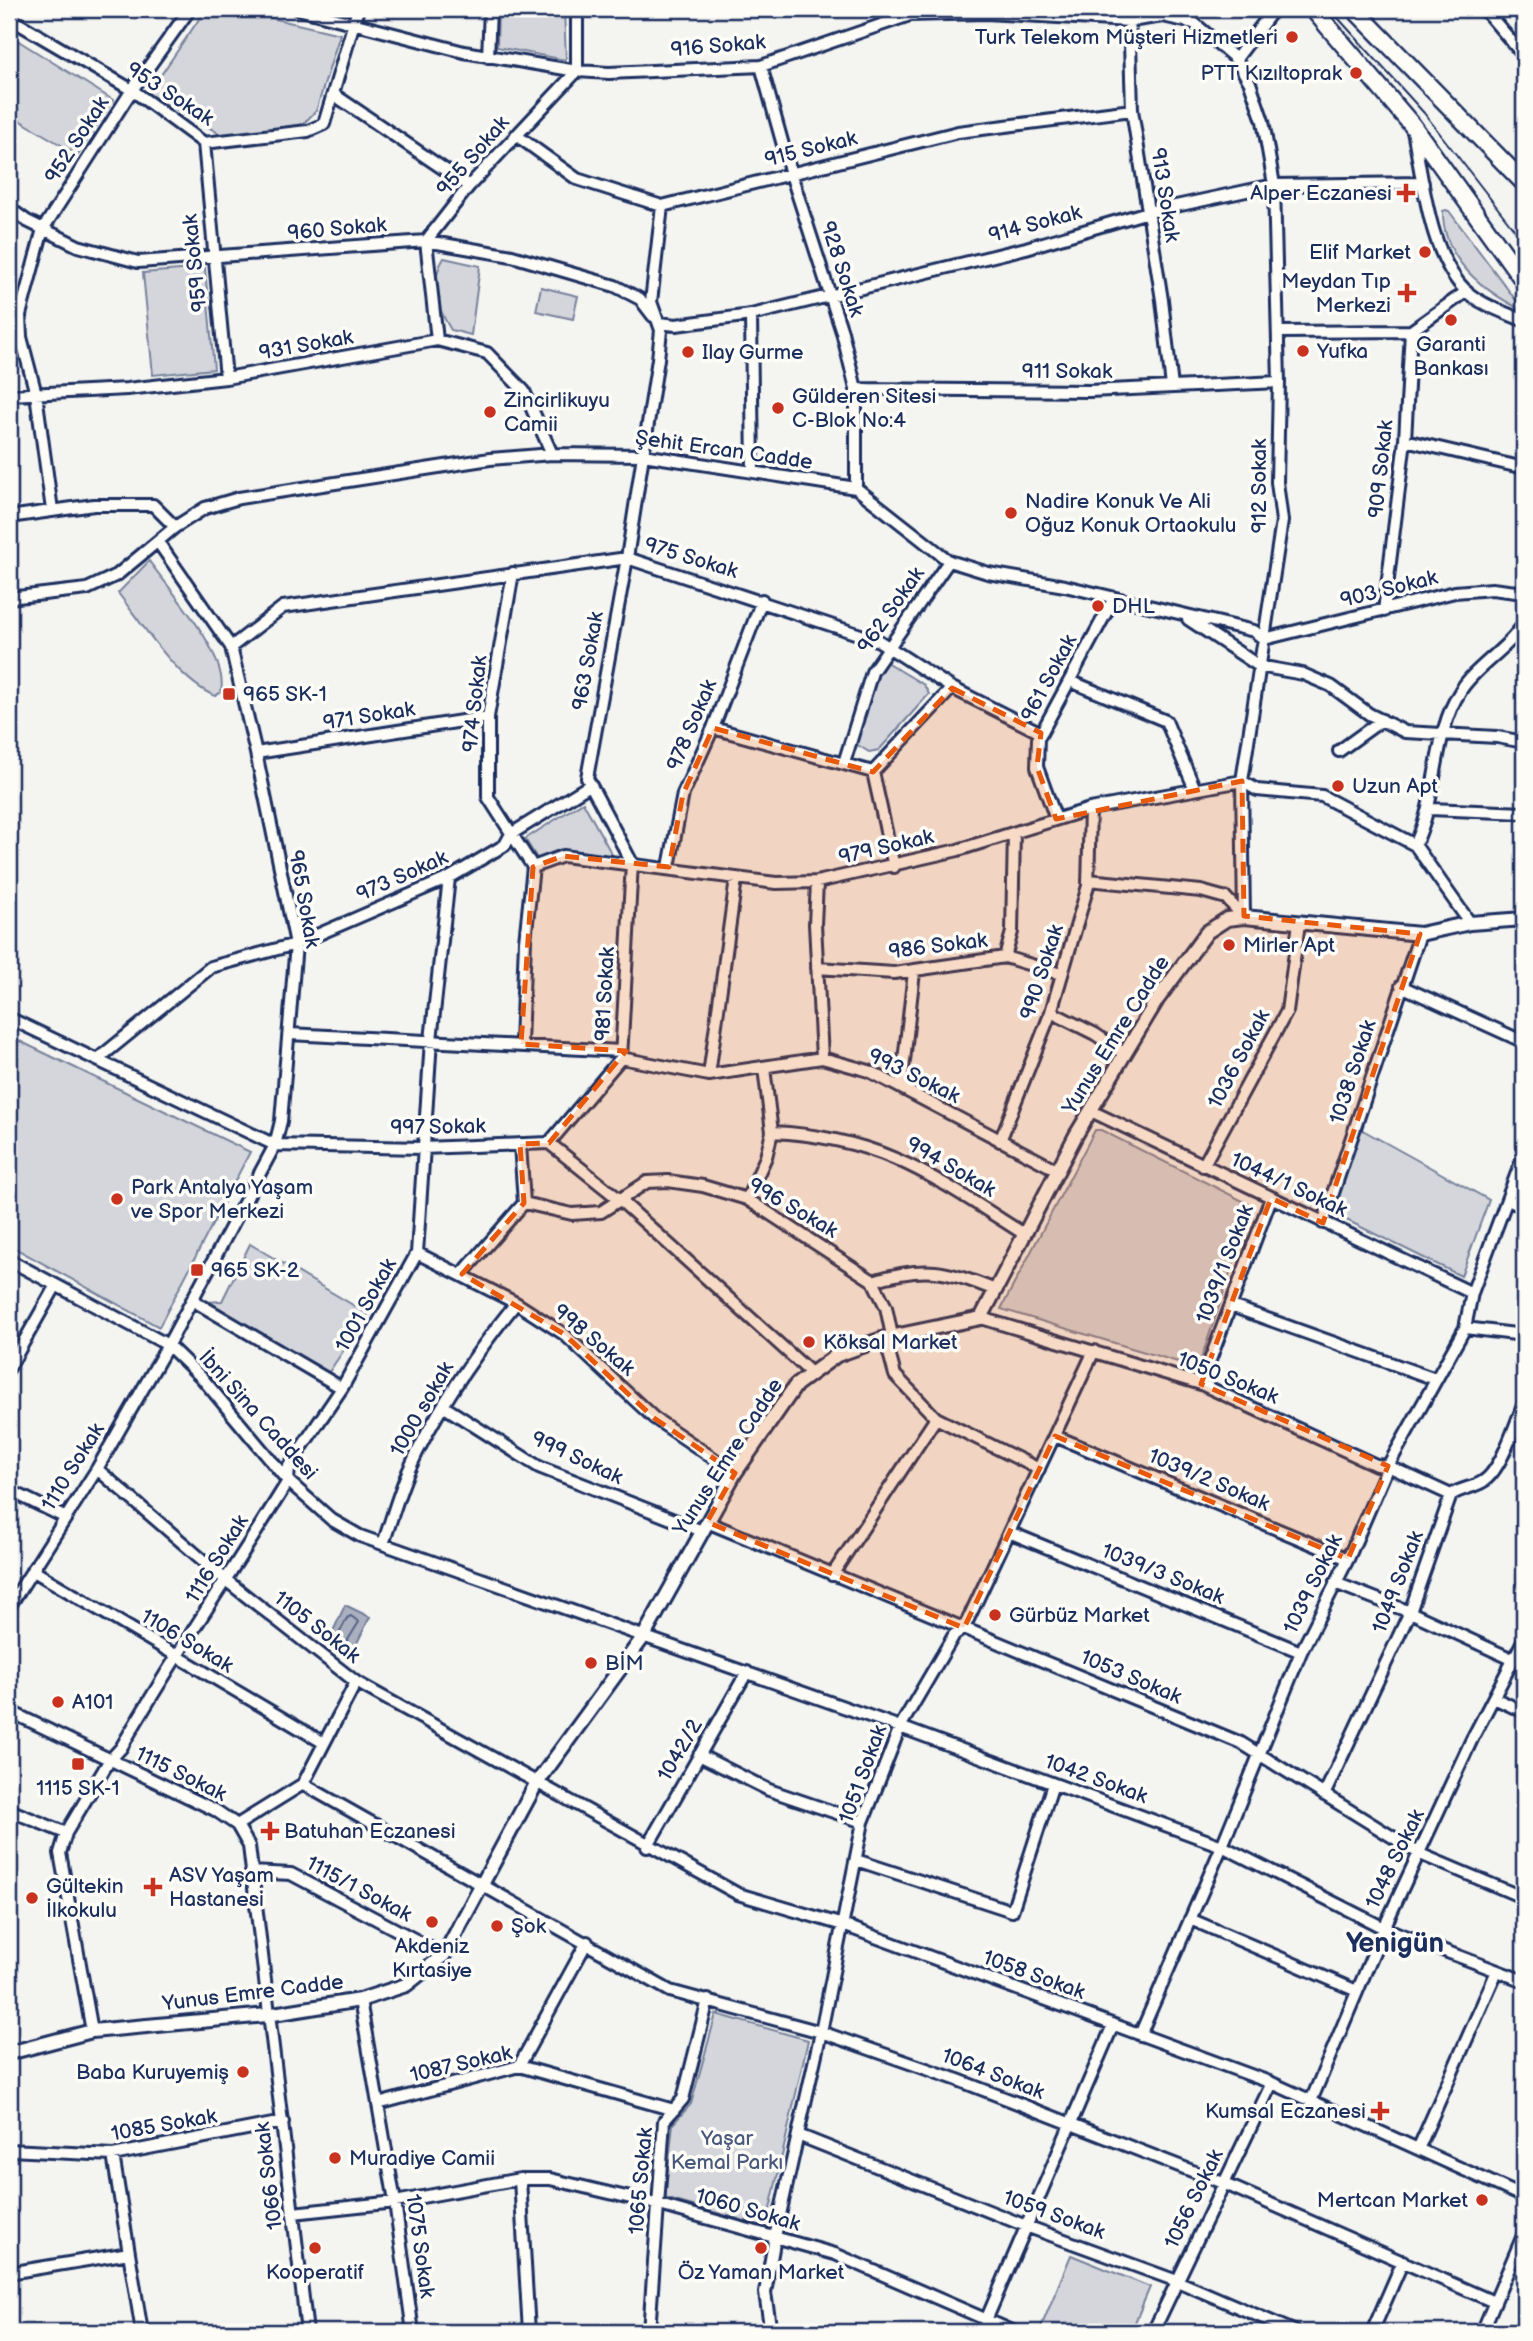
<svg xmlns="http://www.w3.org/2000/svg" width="1533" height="2341" font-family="'Balsamiq Sans',sans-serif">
  <rect width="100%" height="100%" fill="#f4f4f1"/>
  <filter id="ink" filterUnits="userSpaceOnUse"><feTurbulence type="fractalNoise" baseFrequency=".0143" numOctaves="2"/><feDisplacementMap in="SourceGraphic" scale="14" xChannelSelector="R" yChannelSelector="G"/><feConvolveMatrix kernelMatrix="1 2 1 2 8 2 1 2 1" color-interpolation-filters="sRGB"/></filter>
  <g filter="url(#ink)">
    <path fill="#d4d6db" stroke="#78829c" stroke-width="2" d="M 206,9 L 232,9 L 340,34 L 316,111 L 303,124 L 224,136 L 148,94 Z
      M 498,9 L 564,9 L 566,60 L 497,47 Z
      M 9,35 L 113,100 L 78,155 L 9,114 Z
      M 1446,210 L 1449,211 L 1524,311 C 1485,292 1442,260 1443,211 Z
      M 444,258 L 480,266 L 471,335 L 451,330 C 437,308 429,281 444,258 Z
      M 205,268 L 214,369 L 153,375 L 143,273 Z
      M 541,287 L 578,296 L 573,319 L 536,311 Z
      M 149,561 C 171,592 229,654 221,692 L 215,696 C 178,681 143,625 118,593 Z
      M 886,662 L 924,685 L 929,694 L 879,750 L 869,752 L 856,744 L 878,676 Z
      M 583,802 L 615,860 L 538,860 L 525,839 Z
      M 9,1036 L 250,1152 L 159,1327 L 9,1245 Z
      M 1359,1128 L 1489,1200 L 1461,1276 L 1330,1212 Z
      M 1095,1130 L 1101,1130 L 1253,1206 L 1198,1368 L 1001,1309 Z
      M 250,1244 L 368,1314 L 327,1375 L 206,1302 L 222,1301 Z
      M 716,2014 L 808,2040 L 766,2227 L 665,2198 L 673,2124 L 691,2104 Z
      M 1071,2255 L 1150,2287 L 1131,2332 L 1039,2332 Z"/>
    <path fill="#aab0bf" stroke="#717c98" stroke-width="2" d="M 345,1605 L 370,1617 L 352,1653 L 328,1642 Z"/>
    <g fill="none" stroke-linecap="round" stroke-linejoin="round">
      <path stroke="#546385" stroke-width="2" d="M 351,1616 L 359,1622 L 346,1643 L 338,1636 L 347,1618 Z"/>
      <g stroke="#1b2f5e" stroke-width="16">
        <path id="minor" d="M 298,9 L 464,52 L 577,71 L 609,73 L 761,66 L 910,15 L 985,13 L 1130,21 L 1163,16 L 1194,23 L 1236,59 L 1250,83 L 1263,121 L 1274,185 L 1279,382 L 1277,482 L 1282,521 L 1242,781 L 1244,917
          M 1129,9 L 1132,110 L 1162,300 L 1172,387
          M 1484,9 L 1524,56
          M 9,18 L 132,90 L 204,143 L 308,131 L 324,124 L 358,9
          M 488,57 L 490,9
          M 1236,59 L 1274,9
          M 761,66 L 791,174 L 842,332 L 856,389 L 856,488
          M 333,94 L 469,186
          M 1413,131 C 1423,179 1429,256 1467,292 C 1481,305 1507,313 1524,321
          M 516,135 L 577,179 L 662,206 L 958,132 L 1132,110
          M 204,143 L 226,378
          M 1514,173 L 1524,162
          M 9,208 L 27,221 L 78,246 L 138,262 L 426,241 L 512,256 L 615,286 L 640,299 L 653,316
          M 751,315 L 753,471
          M 659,323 L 676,325 L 751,315 L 1026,248 L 1148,212 L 1274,185 L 1423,183
          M 1278,332 L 1411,331 L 1467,291
          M 437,340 L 426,241 L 469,186 L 577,71 L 577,9
          M 856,389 L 1089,391 L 1279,382
          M 9,395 L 127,389 L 226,378 L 437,340 L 487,353 L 524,391 L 552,454
          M 1405,440 L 1524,468
          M 52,510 L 36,394 L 21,337 L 20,315 L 43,229 L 132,90 L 190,9
          M 9,517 L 94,505 L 153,505 L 175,527
          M 513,573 L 488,717 L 488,797 L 533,867 L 525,941 L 521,1044
          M 9,598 L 87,589 L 117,575 L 175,527 L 205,508 L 239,498 L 490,459 L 552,454 L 643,455 L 856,488 L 949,561 L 988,573 L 1065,586 L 1254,631 L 1264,639 L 1455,592 L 1492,589 L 1524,593
          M 1384,611 L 1405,440 L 1411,331
          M 1188,619 L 1259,666 L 1303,674 L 1331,686 L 1369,714 L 1405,732 L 1497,737 L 1524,742
          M 231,647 L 283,607 L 627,558 L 879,641 L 952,688 L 1041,733
          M 1070,681 L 1166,721 L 1194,787
          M 713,728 L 873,772
          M 1339,751 L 1382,720
          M 256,753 L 488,717
          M 844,763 L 872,672 L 949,561
          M 1430,809 L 1524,813
          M 1056,819 L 1037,767 L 1038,739 L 1114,598
          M 1415,845 C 1439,796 1432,734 1461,690 C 1476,666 1507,650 1524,623
          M 533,867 L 563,856 L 776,883 L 817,882 L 958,850 L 1090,809 L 1242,781 L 1257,790 L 1322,796 L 1415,845 L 1470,923
          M 669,867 L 683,794 L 713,728 L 762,600
          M 894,867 L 873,772 L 952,688
          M 1088,880 L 1201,891 L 1226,898 L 1244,917
          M 817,882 L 815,924 L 822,1058
          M 1005,957 L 1012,932 L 1014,833
          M 817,968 L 894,973 L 1005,957 L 1061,974
          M 1401,986 L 1524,1042
          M 1051,1012 L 1095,1034 L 1123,1053
          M 9,1018 L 275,1145 L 423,1148 L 549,1143 L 620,1200 L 810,1372
          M 289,1034 L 621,1051
          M 621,1058 L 709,1075 L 822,1058 L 869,1071 L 1057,1170
          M 98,1059 L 211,967 L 296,944 L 449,878 L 505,845 L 511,834 L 590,785
          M 709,1075 L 736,879
          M 901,1088 L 914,972
          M 1091,1111 L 1472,1293
          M 772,1132 C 882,1137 934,1177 1024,1234
          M 1000,1141 L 1051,1012 L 1088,886 L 1090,809
          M 549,1143 L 621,1058 L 632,863 L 587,778 L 627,558 L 658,359 L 661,330 L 651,302 L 662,206
          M 520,1144 L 524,1203
          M 1203,1166 L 1287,1011 L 1299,923
          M 747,1199 L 766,1157 L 772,1132 L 764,1068
          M 1509,1200 L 1524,1208
          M 1323,1223 L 1420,934
          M 417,1253 L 516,1303 L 564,1334 L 654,1418 L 735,1473
          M 9,1260 L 168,1345 L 202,1378 L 288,1481 L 332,1520 L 360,1536 L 900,1727 L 1222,1846 L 1384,1928 L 1524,1981
          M 462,1274 L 524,1203 L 572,1214 L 601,1212 L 647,1182 L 668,1181 L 703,1186 L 747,1199 L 873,1281 L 886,1307 L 892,1336
          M 873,1281 C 924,1265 947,1270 995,1290
          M 192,1300 L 342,1388
          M 1231,1306 L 1435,1379
          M 981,1318 L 1201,1384 L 1376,1465 L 1388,1466 L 1451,1495
          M 1465,1328 L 1524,1335
          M 885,1338 L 895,1375 L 936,1418 L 1039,1469
          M 9,1368 L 56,1285
          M 1201,1384 L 1271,1198
          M 443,1406 L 539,1467 L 702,1531
          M 1055,1436 L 1348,1559
          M 97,1469 L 227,1581 L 356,1682 L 738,1894 L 843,1925 L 1272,2083 L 1524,2197
          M 9,1490 L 64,1517
          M 707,1522 L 1241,1743 L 1420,1854 L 1524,1898
          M 1009,1532 L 1301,1652
          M 383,1544 C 391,1521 398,1495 408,1472 C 435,1411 474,1355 516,1303
          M 32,1570 L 324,1743
          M 832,1575 L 936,1418
          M 1335,1583 L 1410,1612 L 1514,1660
          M 9,1607 L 97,1469 L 168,1345 L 275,1145 L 281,1121 L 296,944 L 256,753 L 231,647 L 158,542
          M 1494,1698 L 1524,1712
          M 9,1711 L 215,1810 L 237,1825 L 249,1846 L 307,2332
          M 699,1755 L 769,1790 L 863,1822
          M 303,1784 L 670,1991 L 821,2032 L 958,2080 L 1223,2183 L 1494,2302
          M 1324,1795 L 1410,1612 L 1451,1495 C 1461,1488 1472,1488 1482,1482 C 1501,1472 1516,1422 1524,1403
          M 9,1810 L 66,1833 L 60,1853 L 92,2031
          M 237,1825 L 303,1784 L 356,1682
          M 66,1833 L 109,1761 L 121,1748 C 173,1657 233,1571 288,1481 L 289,1466 L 342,1388 L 417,1253 L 431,1040 L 449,878
          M 647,1847 L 747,1672
          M 856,1860 L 1012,1911 L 1053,1784
          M 251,1872 L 291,1874 L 444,1955
          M 1190,1919 L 1357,1991
          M 360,2000 L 395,2202 L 413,2332
          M 1140,2035 L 1222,1846 L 1301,1652 L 1348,1559 L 1388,1466 L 1465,1328 L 1472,1293 L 1524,1154
          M 519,2066 L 587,1942
          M 1311,2101 L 1384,1928 L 1472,1739 L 1524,1639
          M 378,2104 L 519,2066 L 674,2110
          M 798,2135 L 1026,2226 L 1177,2281 L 1296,2332
          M 1419,2147 L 1497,1971
          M 9,2150 L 113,2155 L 283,2122
          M 113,2155 L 142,2332
          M 520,2179 L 529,2332
          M 293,2213 L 395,2202 L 520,2179 L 550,2179 L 656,2204 L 835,2254 L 1015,2332
          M 9,2273 L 129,2253
          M 649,2332 L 664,2121 L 683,2099 L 708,2000
          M 771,2332 L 765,2293 L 775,2237 L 821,2032 L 863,1822 L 900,1727 L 954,1635 L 964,1628 L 1094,1351
          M 981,2332 L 1113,2025
          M 1153,2332 L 1272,2083
          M 1372,2332 L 1403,2261
          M 1482,2332 L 1524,2233"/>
      </g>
      <g stroke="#1b2f5e" stroke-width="18">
        <path id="tertiary" d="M 9,2053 L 92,2031 L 267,2015 L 360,2000 L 406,1985 L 444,1955 L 536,1784 L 644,1636 L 735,1473 L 796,1385 L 837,1355 L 885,1338 L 981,1318 L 1076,1135 L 1157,1000 L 1207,932 L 1227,919 L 1244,917 L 1420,934 L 1470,923 L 1524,919"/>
      </g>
      <g stroke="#1b2f5e" stroke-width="21">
        <path id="primary" d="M 1313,9 L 1412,125 L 1524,281
          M 1354,9 L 1524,183"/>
      </g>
      <use href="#minor" stroke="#fdfcf7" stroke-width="10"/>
      <use href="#tertiary" stroke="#fdfcf7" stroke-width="12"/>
      <use href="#primary" stroke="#fdfcf7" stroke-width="16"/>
      <path stroke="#1b2f5e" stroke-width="2" d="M 1330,9 L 1424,113 L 1524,242"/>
    </g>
  </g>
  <path fill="#e8590c" fill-opacity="0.2" stroke="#e8590c" stroke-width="5" stroke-dasharray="14 9" stroke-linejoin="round" d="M 952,688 L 1041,733 L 1037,767 L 1056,819 L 1242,781 L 1244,916 L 1420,934 L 1323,1223 L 1271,1198 L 1201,1384 L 1388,1466 L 1348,1559 L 1055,1436 L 964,1628 L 707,1522 L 735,1473 L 654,1418 L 564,1334 L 462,1274 L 524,1203 L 520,1144 L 549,1143 L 626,1051 L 521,1044 L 533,867 L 563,856 L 669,867 L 683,794 L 713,728 L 873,772 Z"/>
  <g fill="#c8321e" stroke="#fdfcf7" stroke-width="2.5">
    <circle cx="1292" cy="37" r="7"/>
    <circle cx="1356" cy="73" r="7"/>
    <path d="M1402.5 182.5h7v7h7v7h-7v7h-7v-7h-7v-7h7z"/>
    <circle cx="1425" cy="252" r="7"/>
    <path d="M1403.5 282.5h7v7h7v7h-7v7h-7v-7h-7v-7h7z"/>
    <circle cx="1451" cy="320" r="7"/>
    <circle cx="1303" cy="351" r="7"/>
    <circle cx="688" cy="352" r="7"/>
    <circle cx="778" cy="408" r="7"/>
    <circle cx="490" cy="412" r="7"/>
    <circle cx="1011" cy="513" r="7"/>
    <circle cx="1098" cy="606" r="7"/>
    <rect x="222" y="687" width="14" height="14" rx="3.5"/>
    <circle cx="1338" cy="786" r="7"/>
    <circle cx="1229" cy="945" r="7"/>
    <circle cx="117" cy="1199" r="7"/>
    <rect x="190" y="1263" width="14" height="14" rx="3.5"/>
    <circle cx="809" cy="1342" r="7"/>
    <circle cx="995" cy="1615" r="7"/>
    <circle cx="591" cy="1663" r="7"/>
    <circle cx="58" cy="1702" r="7"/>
    <rect x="71" y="1757" width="14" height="14" rx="3.5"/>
    <path d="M266.5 1820.5h7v7h7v7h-7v7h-7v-7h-7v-7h7z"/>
    <path d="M149.5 1876.5h7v7h7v7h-7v7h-7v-7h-7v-7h7z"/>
    <circle cx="32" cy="1898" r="7"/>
    <circle cx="432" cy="1922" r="7"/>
    <circle cx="497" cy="1926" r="7"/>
    <circle cx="243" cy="2072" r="7"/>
    <path d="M1376.5 2100.5h7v7h7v7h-7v7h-7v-7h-7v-7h7z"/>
    <circle cx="335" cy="2158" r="7"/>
    <circle cx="1482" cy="2200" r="7"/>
    <circle cx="315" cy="2248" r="7"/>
    <circle cx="761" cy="2248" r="7"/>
  </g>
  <g text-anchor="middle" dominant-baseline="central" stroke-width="7" stroke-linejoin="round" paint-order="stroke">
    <g font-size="21" fill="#1b2f5e" stroke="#fdfcf7" text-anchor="start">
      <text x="1278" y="37" text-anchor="end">Turk Telekom Müşteri Hizmetleri</text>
      <text x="1342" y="73" text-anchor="end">PTT Kızıltoprak</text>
      <text x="1392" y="193" text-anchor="end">Alper Eczanesi</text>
      <text x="1411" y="252" text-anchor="end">Elif Market</text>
      <text x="1391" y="281" text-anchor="end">Meydan Tıp<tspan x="1391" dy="24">Merkezi</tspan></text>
      <text x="1451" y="344" text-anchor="middle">Garanti<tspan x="1451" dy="24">Bankası</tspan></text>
      <text x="1317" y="351">Yufka</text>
      <text x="702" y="352">Ilay Gurme</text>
      <text x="792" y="396">Gülderen Sitesi<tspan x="792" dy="24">C-Blok No:4</tspan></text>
      <text x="504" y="400">Zincirlikuyu<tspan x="504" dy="24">Camii</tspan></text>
      <text x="1025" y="501">Nadire Konuk Ve Ali<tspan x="1025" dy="24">Oğuz Konuk Ortaokulu</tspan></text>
      <text x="1112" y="606">DHL</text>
      <text x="243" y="694">965 SK-1</text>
      <text x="1352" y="786">Uzun Apt</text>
      <text x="1243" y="945">Mirler Apt</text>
      <text x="131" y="1187">Park Antalya Yaşam<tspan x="131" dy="24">ve Spor Merkezi</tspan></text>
      <text x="211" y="1270">965 SK-2</text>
      <text x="823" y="1342">Köksal Market</text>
      <text x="1009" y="1615">Gürbüz Market</text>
      <text x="605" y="1663">BİM</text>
      <text x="72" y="1702">A101</text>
      <text x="78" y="1788" text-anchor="middle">1115 SK-1</text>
      <text x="284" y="1831">Batuhan Eczanesi</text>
      <text x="169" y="1875">ASV Yaşam<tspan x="169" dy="24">Hastanesi</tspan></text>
      <text x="46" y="1886">Gültekin<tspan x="46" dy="24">İlkokulu</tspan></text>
      <text x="511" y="1926">Şok</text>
      <text x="432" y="1946" text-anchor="middle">Akdeniz<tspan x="432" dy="24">Kırtasiye</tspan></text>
      <text x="229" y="2072" text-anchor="end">Baba Kuruyemiş</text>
      <text x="1366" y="2111" text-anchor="end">Kumsal Eczanesi</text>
      <text x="349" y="2158">Muradiye Camii</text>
      <text x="1468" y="2200" text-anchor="end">Mertcan Market</text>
      <text x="315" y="2272" text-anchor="middle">Kooperatif</text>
      <text x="761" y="2272" text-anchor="middle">Öz Yaman Market</text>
    </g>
    <g font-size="21" fill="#1b2f5e" stroke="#fdfcf7">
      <text transform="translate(718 46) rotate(-5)">916 Sokak</text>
      <text transform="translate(170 94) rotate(33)">953 Sokak</text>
      <text transform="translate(77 140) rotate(-57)">952 Sokak</text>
      <text transform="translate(811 149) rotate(-14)">915 Sokak</text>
      <text transform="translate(473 156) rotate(-49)">955 Sokak</text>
      <text transform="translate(1165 195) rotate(81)">913 Sokak</text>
      <text transform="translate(1035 224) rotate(-15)">914 Sokak</text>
      <text transform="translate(337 229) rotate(-5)">960 Sokak</text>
      <text transform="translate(195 263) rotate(-96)">959 Sokak</text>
      <text transform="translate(842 269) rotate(72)">928 Sokak</text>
      <text transform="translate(306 345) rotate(-10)">931 Sokak</text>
      <text x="1067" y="371">911 Sokak</text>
      <text transform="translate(724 450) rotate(8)">Şehit Ercan Cadde</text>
      <text transform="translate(1381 469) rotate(-84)">909 Sokak</text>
      <text transform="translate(1259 486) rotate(-90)">912 Sokak</text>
      <text transform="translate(691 558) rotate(17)">975 Sokak</text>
      <text transform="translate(1389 589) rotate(-14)">903 Sokak</text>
      <text transform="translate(891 610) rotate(-55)">962 Sokak</text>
      <text transform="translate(588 661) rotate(-80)">963 Sokak</text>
      <text transform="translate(1049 678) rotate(-62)">961 Sokak</text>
      <text transform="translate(475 704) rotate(-84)">974 Sokak</text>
      <text transform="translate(369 716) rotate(-9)">971 Sokak</text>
      <text transform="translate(692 725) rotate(-67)">978 Sokak</text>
      <text transform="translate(886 847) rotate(-13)">979 Sokak</text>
      <text transform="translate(402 876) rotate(-24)">973 Sokak</text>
      <text transform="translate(304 899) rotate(80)">965 Sokak</text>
      <text transform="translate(938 946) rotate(-7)">986 Sokak</text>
      <text transform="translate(1042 972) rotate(-72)">990 Sokak</text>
      <text transform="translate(605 994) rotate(-87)">981 Sokak</text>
      <text transform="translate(1116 1035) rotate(-58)">Yunus Emre Cadde</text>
      <text transform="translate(1239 1059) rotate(-62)">1036 Sokak</text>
      <text transform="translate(1353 1072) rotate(-72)">1038 Sokak</text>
      <text transform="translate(914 1076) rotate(26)">993 Sokak</text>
      <text transform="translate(438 1127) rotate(-1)">997 Sokak</text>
      <text transform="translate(951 1167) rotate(30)">994 Sokak</text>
      <text transform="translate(1289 1185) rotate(25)">1044/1 Sokak</text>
      <text transform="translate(793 1208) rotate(30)">996 Sokak</text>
      <text transform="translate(1225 1264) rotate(-69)">1039/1 Sokak</text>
      <text transform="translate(366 1305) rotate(-61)">1001 Sokak</text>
      <text transform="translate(594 1340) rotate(40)">998 Sokak</text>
      <text transform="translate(1228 1378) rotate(22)">1050 Sokak</text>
      <text transform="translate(422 1409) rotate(-60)">1000 sokak</text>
      <text transform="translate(258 1415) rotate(48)">İbni Sina Caddesi</text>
      <text transform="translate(728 1457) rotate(-57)">Yunus Emre Cadde</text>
      <text transform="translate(577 1458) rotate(25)">999 Sokak</text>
      <text transform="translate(73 1467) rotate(-58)">1110 Sokak</text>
      <text transform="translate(1209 1480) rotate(23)">1039/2 Sokak</text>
      <text transform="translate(217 1559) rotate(-58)">1116 Sokak</text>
      <text transform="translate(1163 1574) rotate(22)">1039/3 Sokak</text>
      <text transform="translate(1398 1582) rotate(-69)">1049 Sokak</text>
      <text transform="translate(1313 1584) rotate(-64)">1039 Sokak</text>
      <text transform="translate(317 1627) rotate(38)">1105 Sokak</text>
      <text transform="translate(187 1641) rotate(31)">1106 Sokak</text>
      <text transform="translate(1131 1677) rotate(23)">1053 Sokak</text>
      <text transform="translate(680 1750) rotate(-60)">1042/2</text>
      <text transform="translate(181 1774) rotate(26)">1115 Sokak</text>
      <text transform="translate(863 1774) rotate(-70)">1051 Sokak</text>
      <text transform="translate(1096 1779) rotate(20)">1042 Sokak</text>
      <text transform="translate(1395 1859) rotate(-64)">1048 Sokak</text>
      <text transform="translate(359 1889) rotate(28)">1115/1 Sokak</text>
      <text transform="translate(1034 1975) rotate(20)">1058 Sokak</text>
      <text transform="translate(253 1993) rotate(-7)">Yunus Emre Cadde</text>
      <text transform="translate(461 2064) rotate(-13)">1087 Sokak</text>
      <text transform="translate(993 2074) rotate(21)">1064 Sokak</text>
      <text transform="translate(164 2125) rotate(-10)">1085 Sokak</text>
      <text transform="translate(269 2176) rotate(-97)">1066 Sokak</text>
      <text transform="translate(641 2181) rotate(-85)">1065 Sokak</text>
      <text transform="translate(1194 2199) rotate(-64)">1056 Sokak</text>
      <text transform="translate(748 2210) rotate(16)">1060 Sokak</text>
      <text transform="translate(1054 2215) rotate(20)">1059 Sokak</text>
      <text transform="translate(420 2246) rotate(82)">1075 Sokak</text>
    </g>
    <g font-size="21" fill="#49597d" stroke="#fdfcf7">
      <text x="727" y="2138">Yaşar<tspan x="727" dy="24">Kemal Parkı</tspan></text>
    </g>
    <g font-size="28" font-weight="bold" fill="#1b2f5e" stroke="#fdfcf7">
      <text x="1395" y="1943">Yenigün</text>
    </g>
  </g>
  <rect width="1533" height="2341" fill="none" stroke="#fdfcf7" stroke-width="35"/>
  <rect x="18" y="18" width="1498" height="2306" fill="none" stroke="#1b2f5e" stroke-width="2.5" filter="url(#ink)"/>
</svg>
